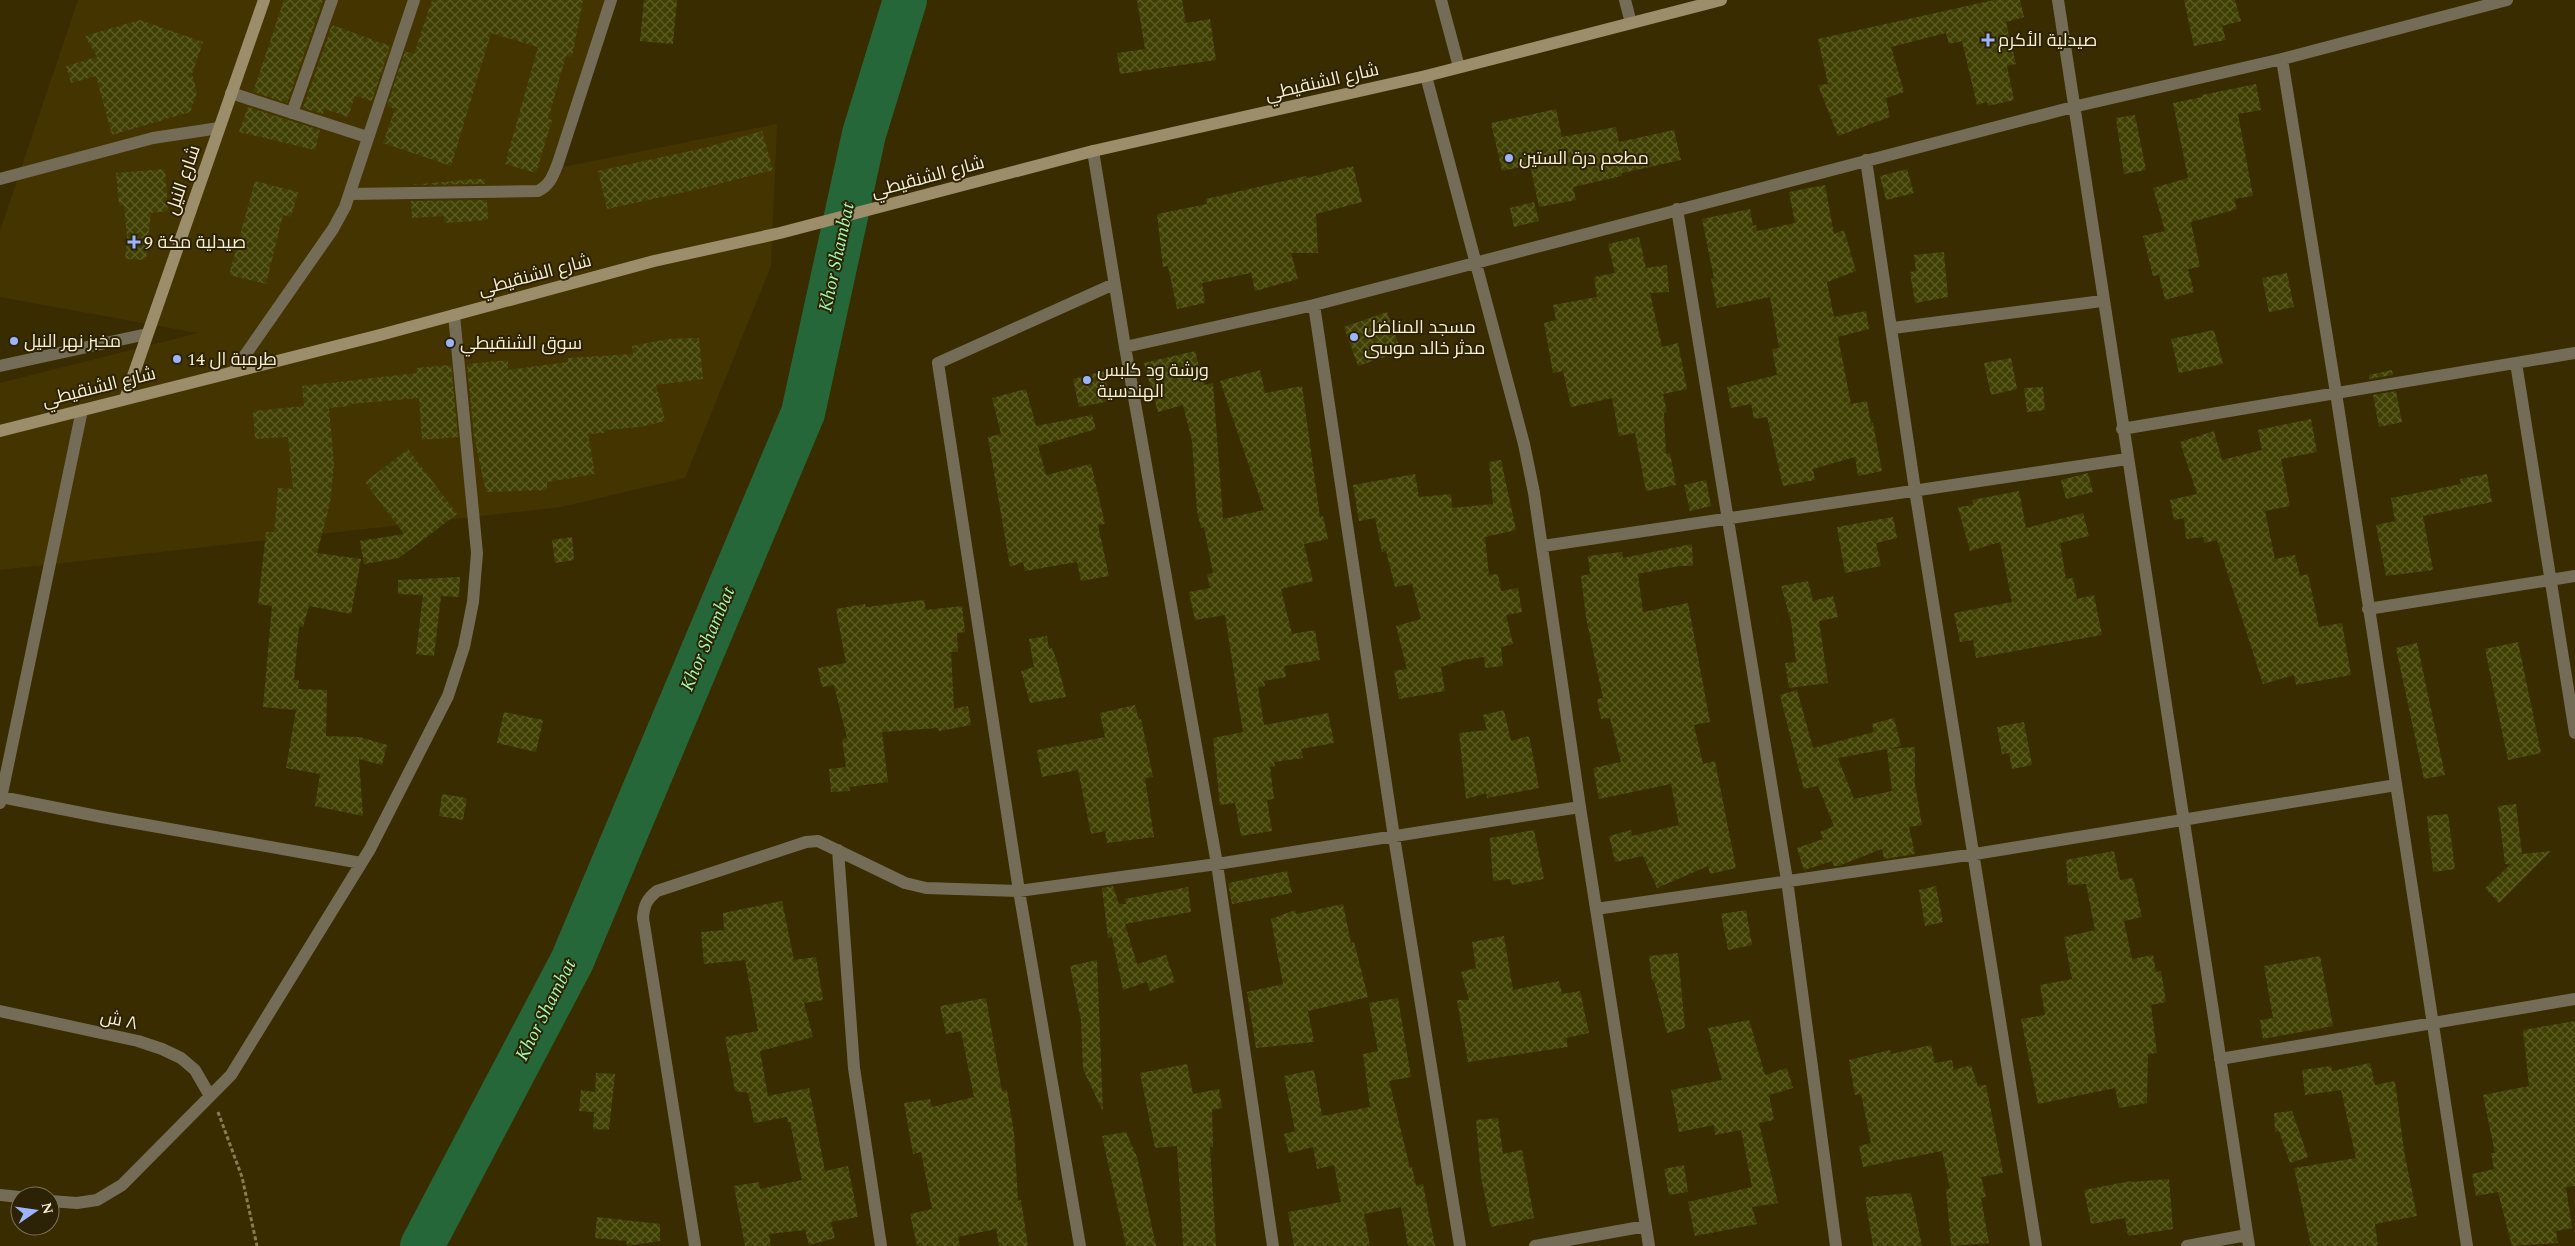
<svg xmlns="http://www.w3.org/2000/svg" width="2575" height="1246" font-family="Spectral,Cairo,serif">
  <defs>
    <pattern id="building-cross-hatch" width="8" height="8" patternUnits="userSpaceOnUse" patternTransform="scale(1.25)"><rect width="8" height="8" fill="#404003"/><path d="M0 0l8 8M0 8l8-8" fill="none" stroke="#5c5c27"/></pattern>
  </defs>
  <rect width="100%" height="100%" fill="#392c00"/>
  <path fill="#443400" d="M 78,0 L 608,0 L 553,169 L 777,124 L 771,266 L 685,478 L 561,507 L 0,570 L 0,383 L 198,333 L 0,297 L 0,231 Z"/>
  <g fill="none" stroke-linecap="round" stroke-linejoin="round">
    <path stroke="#256738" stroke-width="44" d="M 422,1246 L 572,961 L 803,413 L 864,134 L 905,0"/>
  </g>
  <path fill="url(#building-cross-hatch)" fill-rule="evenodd" d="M 284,0 L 323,0 L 287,103 L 253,92 Z
    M 432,0 L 583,0 L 572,57 L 566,56 L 548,119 L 552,120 L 536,173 L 505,164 L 538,47 L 491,33 L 451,166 L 383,143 L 395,109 L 387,106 L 405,51 L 414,54 Z
    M 644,0 L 677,0 L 673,44 L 640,41 Z
    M 1137,0 L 1182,0 L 1186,23 L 1210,19 L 1216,60 L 1120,74 L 1117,53 L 1145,49 Z
    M 1994,0 L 2020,0 L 2024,17 L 2006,22 L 2016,64 L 2007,66 L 2014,100 L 1988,106 L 1987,102 L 1977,105 L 1962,41 L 1949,44 L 1946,33 L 1891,47 L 1904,92 L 1886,98 L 1890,117 L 1838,136 L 1818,85 L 1828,84 L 1818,39 Z
    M 2184,0 L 2235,0 L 2241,21 L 2222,26 L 2226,40 L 2194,46 Z
    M 140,20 L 203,42 L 192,74 L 197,92 L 190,112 L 112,135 L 96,76 L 71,83 L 66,66 L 97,57 L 85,36 Z
    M 332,25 L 390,46 L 372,101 L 355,96 L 348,117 L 325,109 L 323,114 L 303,108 Z
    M 2256,84 L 2261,110 L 2238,114 L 2253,196 L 2234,199 L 2237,209 L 2191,222 L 2200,267 L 2188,269 L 2194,292 L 2165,300 L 2159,275 L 2153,276 L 2143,236 L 2165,231 L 2153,188 L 2188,178 L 2173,103 L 2202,97 L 2202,95 Z
    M 248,107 L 320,130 L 315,150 L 239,132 Z
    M 1556,109 L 1562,137 L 1616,127 L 1619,142 L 1674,130 L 1681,160 L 1622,173 L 1622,176 L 1573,187 L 1576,200 L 1539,207 L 1530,165 L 1502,171 L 1491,123 Z
    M 2135,115 L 2146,170 L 2124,174 L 2116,118 Z
    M 762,131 L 773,170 L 703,188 L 607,209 L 598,171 L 704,148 Z
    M 1353,166 L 1362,202 L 1316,214 L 1318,253 L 1291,253 L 1298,279 L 1255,291 L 1251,273 L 1202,283 L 1205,303 L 1177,309 L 1168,266 L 1163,267 L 1157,214 L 1207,204 L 1206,199 L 1306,176 L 1307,178 Z
    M 165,169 L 168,211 L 151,213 L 146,260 L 125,259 L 127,238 L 124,205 L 119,205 L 116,173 Z
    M 1907,169 L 1914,193 L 1886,200 L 1880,176 Z
    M 476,179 L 485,179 L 485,184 L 410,185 Z
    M 255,181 L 298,192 L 291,217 L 283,215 L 266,284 L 229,275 Z
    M 1825,185 L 1834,234 L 1844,230 L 1856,271 L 1827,282 L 1834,317 L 1866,311 L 1869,329 L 1838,337 L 1851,404 L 1867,401 L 1871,423 L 1873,423 L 1882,471 L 1858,476 L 1855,457 L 1813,469 L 1815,480 L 1783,486 L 1767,417 L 1754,419 L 1751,404 L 1731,408 L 1727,387 L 1777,375 L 1772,349 L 1779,348 L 1770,297 L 1717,308 L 1711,279 L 1714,278 L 1702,219 L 1750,209 L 1753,226 L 1756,225 L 1757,231 L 1795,223 L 1789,192 Z
    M 487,200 L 488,220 L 444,223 L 444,216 L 412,218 L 411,201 Z
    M 1534,202 L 1539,221 L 1514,227 L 1510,208 Z
    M 1639,237 L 1646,268 L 1667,265 L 1669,292 L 1650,293 L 1662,347 L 1678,343 L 1687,389 L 1663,394 L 1667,412 L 1664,413 L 1666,454 L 1670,453 L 1676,485 L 1646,491 L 1635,433 L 1619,436 L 1612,398 L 1571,407 L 1563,371 L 1553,373 L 1544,323 L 1556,320 L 1553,305 L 1597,297 L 1594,277 L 1615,273 L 1608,244 Z
    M 1944,252 L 1948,297 L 1915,303 L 1910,272 L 1916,271 L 1914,255 Z
    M 2287,273 L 2294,307 L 2269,312 L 2262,278 Z
    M 1387,312 L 1401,351 L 1358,366 L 1344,327 Z
    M 2214,330 L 2223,364 L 2179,373 L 2171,339 Z
    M 699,338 L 703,379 L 656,385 L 665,421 L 640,427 L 605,430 L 605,433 L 588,434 L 595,474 L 547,482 L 547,490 L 486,492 L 474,436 L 467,364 L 508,360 L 508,370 L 568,362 L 568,358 L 633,354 L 632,346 L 668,339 Z
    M 1195,351 L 1204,385 L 1213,383 L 1223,519 L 1264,510 L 1220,381 L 1260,370 L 1265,393 L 1302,386 L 1320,517 L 1323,516 L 1328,539 L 1304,544 L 1313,581 L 1281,589 L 1292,634 L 1315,630 L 1320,660 L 1284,666 L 1286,677 L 1264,681 L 1265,686 L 1258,687 L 1264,725 L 1328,713 L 1334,743 L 1301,749 L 1303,758 L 1274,762 L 1275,766 L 1270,767 L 1274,799 L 1267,800 L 1272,831 L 1241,836 L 1235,803 L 1220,805 L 1213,738 L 1243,732 L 1225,615 L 1195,620 L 1189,592 L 1210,588 L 1207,574 L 1213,573 L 1204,527 L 1201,528 L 1197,511 L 1192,441 L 1183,405 L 1158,412 L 1144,363 Z
    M 2011,358 L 2017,389 L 1991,395 L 1984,363 Z
    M 451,365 L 458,437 L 422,440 L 419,398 L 350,404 L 350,406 L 329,408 L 334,464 L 330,503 L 317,553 L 361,559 L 351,614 L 309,606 L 303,627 L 299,626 L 294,680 L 299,680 L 298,689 L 327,690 L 326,736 L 360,737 L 387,745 L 382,765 L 359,759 L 363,816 L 315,806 L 320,774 L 286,768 L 296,710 L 263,707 L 272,606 L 258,604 L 266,532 L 274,532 L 278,488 L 293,489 L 288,437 L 255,439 L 253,411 L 304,406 L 302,386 L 417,373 L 416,368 Z
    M 2392,370 L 2393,375 L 2369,379 L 2369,375 Z
    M 1104,371 L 1110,401 L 1079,407 L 1073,379 Z
    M 2043,387 L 2045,410 L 2027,412 L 2024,388 Z
    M 1026,389 L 1036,426 L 1092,415 L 1096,429 L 1038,446 L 1046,475 L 1091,464 L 1105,524 L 1098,525 L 1109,576 L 1081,581 L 1077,562 L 1025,571 L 1023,562 L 1010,567 L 988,437 L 1001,434 L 992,398 Z
    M 2396,391 L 2402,422 L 2379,427 L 2373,395 Z
    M 2311,419 L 2317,452 L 2281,459 L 2290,506 L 2265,511 L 2275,559 L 2295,555 L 2300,576 L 2308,574 L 2319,627 L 2342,623 L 2351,675 L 2296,685 L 2294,675 L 2263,684 L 2217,540 L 2204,543 L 2203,537 L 2186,539 L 2184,518 L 2174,520 L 2170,500 L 2197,494 L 2180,442 L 2214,431 L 2222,460 L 2262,450 L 2258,430 Z
    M 408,449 L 457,514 L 399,558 L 364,564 L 360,541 L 404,534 L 365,482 Z
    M 1501,460 L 1516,530 L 1485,537 L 1489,575 L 1498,574 L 1501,591 L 1518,588 L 1522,612 L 1506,615 L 1513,644 L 1501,647 L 1503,666 L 1485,668 L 1484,657 L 1463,660 L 1441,667 L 1445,691 L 1399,699 L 1394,671 L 1407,669 L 1396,626 L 1421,619 L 1412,584 L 1395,587 L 1386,551 L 1382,552 L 1375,518 L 1359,521 L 1353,485 L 1415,474 L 1419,497 L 1451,494 L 1452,508 L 1493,504 L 1489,462 Z
    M 2088,473 L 2093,492 L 2066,499 L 2061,480 Z
    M 2487,474 L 2492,502 L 2423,516 L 2433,570 L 2386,576 L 2376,525 L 2395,521 L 2391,498 L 2461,484 L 2460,479 Z
    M 1706,480 L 1711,506 L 1690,511 L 1684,485 Z
    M 2019,491 L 2026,528 L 2083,513 L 2089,536 L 2060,543 L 2066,579 L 2073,578 L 2077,599 L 2094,595 L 2102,635 L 1976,658 L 1973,640 L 1960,642 L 1954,613 L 2012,602 L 2000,542 L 1970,551 L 1958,507 L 1974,505 L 1972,500 Z
    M 1893,517 L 1897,538 L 1876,543 L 1881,566 L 1845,573 L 1837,527 Z
    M 572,537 L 574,560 L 555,563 L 552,540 Z
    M 1692,544 L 1693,566 L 1679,566 L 1638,574 L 1643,612 L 1688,603 L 1710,722 L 1694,725 L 1703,764 L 1715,761 L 1736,868 L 1710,874 L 1708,866 L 1657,888 L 1643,856 L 1615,862 L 1609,836 L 1631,830 L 1632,836 L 1679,825 L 1671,784 L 1599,799 L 1593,768 L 1621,762 L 1610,718 L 1601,719 L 1597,699 L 1603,698 L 1586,617 L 1581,576 L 1590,574 L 1588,556 L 1622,552 L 1623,558 Z
    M 460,577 L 459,597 L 441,596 L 434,656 L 416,654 L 423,595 L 398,594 L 398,580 Z
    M 1808,581 L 1813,601 L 1833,596 L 1838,617 L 1819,621 L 1828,683 L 1789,688 L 1785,663 L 1796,662 L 1791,621 L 1781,586 Z
    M 924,600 L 926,610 L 962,606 L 965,632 L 957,633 L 958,652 L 951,652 L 954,709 L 968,706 L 971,725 L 939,731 L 938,728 L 882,732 L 888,782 L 849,787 L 850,791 L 831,792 L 829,769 L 846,767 L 842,739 L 847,738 L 834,685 L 822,687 L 818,668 L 846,663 L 836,609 L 865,604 L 866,607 Z
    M 1047,636 L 1049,649 L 1052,648 L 1057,661 L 1066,697 L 1030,703 L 1021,671 L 1034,667 L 1029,639 Z
    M 2518,642 L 2541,753 L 2508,760 L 2485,649 Z
    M 2417,643 L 2445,775 L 2424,779 L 2396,648 Z
    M 1797,690 L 1813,748 L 1874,732 L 1872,724 L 1894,718 L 1901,746 L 1887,749 L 1915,747 L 1915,784 L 1922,825 L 1909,827 L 1915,854 L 1884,859 L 1882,849 L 1838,866 L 1834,866 L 1832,861 L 1804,870 L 1797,848 L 1823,839 L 1820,832 L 1834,826 L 1818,786 L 1804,789 L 1793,747 L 1780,695 ZM 1887,749 L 1892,791 L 1854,799 L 1838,758 Z
    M 1135,705 L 1139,720 L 1141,719 L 1153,777 L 1145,778 L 1154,837 L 1107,843 L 1105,831 L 1091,834 L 1078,770 L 1042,777 L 1037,750 L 1105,737 L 1100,713 Z
    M 1504,710 L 1511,741 L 1529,736 L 1539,788 L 1487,798 L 1486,793 L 1466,799 L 1459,733 L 1487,730 L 1483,715 Z
    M 504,712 L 543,720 L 536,752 L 497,743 Z
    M 2024,722 L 2032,765 L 2012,769 L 2009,753 L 2002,754 L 1997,727 Z
    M 442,794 L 467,798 L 463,820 L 439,816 Z
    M 2516,804 L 2522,854 L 2551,851 L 2499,903 L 2485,888 L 2511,864 L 2505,864 L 2498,806 Z
    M 2448,814 L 2455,869 L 2433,872 L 2427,816 Z
    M 1534,830 L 1544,879 L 1512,885 L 1510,879 L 1493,881 L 1490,838 Z
    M 2114,851 L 2120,880 L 2133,878 L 2142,917 L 2124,921 L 2132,959 L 2153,955 L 2156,972 L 2161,971 L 2166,1002 L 2151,1005 L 2157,1053 L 2148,1054 L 2147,1103 L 2119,1108 L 2115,1088 L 2038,1104 L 2021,1019 L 2045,1015 L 2040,985 L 2072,979 L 2064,937 L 2095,930 L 2086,884 L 2068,885 L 2066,860 Z
    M 1287,871 L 1292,893 L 1232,904 L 1228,883 Z
    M 1113,886 L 1119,904 L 1126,904 L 1125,899 L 1188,887 L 1191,912 L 1125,924 L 1137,964 L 1166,955 L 1175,982 L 1150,991 L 1147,982 L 1123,990 L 1112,937 L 1108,938 L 1102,888 Z
    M 1936,886 L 1943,922 L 1925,926 L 1919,890 Z
    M 782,901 L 794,960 L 816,957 L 823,1000 L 804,1003 L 813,1037 L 760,1051 L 768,1096 L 809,1088 L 825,1171 L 848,1166 L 858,1217 L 831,1222 L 835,1238 L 809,1245 L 805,1230 L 769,1234 L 771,1246 L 745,1246 L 734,1186 L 759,1182 L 760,1189 L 802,1180 L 790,1122 L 788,1122 L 787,1117 L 754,1123 L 748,1093 L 735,1091 L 725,1037 L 758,1031 L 745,960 L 704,964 L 701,932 L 724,930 L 723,913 Z
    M 1343,904 L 1351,943 L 1354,942 L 1368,997 L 1308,1011 L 1314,1042 L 1256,1048 L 1247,992 L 1283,984 L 1271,919 L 1295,910 L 1296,914 Z
    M 1746,910 L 1752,945 L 1728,950 L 1721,914 Z
    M 1504,936 L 1513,990 L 1559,981 L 1562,994 L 1580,991 L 1589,1033 L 1566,1038 L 1568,1047 L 1468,1062 L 1457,1000 L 1469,1000 L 1461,972 L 1476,968 L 1472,942 Z
    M 1678,953 L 1685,1028 L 1667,1033 L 1654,981 L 1652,981 L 1649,956 Z
    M 2320,956 L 2333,1026 L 2263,1039 L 2260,1020 L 2273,1018 L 2264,966 Z
    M 1097,960 L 1103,1112 L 1083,1069 L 1081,1020 L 1070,966 Z
    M 986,998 L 1002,1091 L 1007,1090 L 1014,1133 L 1018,1201 L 1021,1200 L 1028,1246 L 999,1246 L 996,1229 L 958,1237 L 960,1246 L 917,1246 L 910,1214 L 932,1209 L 921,1152 L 913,1154 L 904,1103 L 930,1099 L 932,1107 L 974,1097 L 961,1031 L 946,1034 L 940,1006 Z
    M 1398,998 L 1411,1077 L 1389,1081 L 1410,1168 L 1412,1167 L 1416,1186 L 1423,1184 L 1435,1246 L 1408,1246 L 1401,1207 L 1364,1214 L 1370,1246 L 1294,1246 L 1288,1212 L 1341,1202 L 1334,1165 L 1317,1169 L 1313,1147 L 1289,1153 L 1284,1134 L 1295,1131 L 1284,1076 L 1314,1070 L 1322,1116 L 1370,1107 L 1363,1054 L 1378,1051 L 1369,1003 Z
    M 1749,1020 L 1765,1075 L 1787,1068 L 1793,1088 L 1769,1095 L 1774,1120 L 1759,1123 L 1778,1203 L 1752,1207 L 1757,1224 L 1695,1236 L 1688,1202 L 1752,1187 L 1741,1130 L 1715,1135 L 1714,1125 L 1679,1132 L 1671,1090 L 1722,1080 L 1708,1028 Z
    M 2575,1021 L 2575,1186 L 2566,1187 L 2572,1228 L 2556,1231 L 2558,1243 L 2512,1246 L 2498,1192 L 2476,1196 L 2472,1174 L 2494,1169 L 2491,1153 L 2495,1153 L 2483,1095 L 2529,1086 L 2523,1030 Z
    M 1931,1045 L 1935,1063 L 1952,1060 L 1954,1070 L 1971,1065 L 1978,1086 L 1986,1085 L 2003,1173 L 1981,1177 L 1986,1197 L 1981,1198 L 1989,1243 L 1951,1246 L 1946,1189 L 1950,1189 L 1942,1151 L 1863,1167 L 1859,1146 L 1871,1143 L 1861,1094 L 1855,1095 L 1849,1060 L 1890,1050 L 1891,1054 Z
    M 2370,1063 L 2375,1085 L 2395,1081 L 2404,1151 L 2417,1216 L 2375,1224 L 2378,1246 L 2311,1246 L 2294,1168 L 2356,1158 L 2341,1090 L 2305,1095 L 2302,1070 L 2331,1066 L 2332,1071 Z
    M 1187,1064 L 1193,1094 L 1219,1089 L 1222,1108 L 1212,1110 L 1213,1147 L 1210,1147 L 1216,1246 L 1183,1246 L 1177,1146 L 1155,1148 L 1140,1073 Z
    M 596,1073 L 615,1074 L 609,1130 L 593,1129 L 594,1112 L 579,1111 L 581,1090 L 595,1092 Z
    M 2292,1111 L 2308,1157 L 2290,1163 L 2279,1131 L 2275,1132 L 2274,1113 Z
    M 1498,1118 L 1503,1154 L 1522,1150 L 1534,1218 L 1491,1227 L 1481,1177 L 1476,1120 Z
    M 1126,1132 L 1137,1157 L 1156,1246 L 1126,1246 L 1102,1136 Z
    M 1684,1165 L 1688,1192 L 1669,1195 L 1664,1169 Z
    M 2169,1179 L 2173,1229 L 2128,1236 L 2125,1218 L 2091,1224 L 2084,1190 L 2131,1181 L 2131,1182 Z
    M 1911,1193 L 1922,1246 L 1873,1246 L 1865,1197 Z
    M 597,1217 L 660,1224 L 660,1241 L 627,1246 L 626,1241 L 595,1238 Z"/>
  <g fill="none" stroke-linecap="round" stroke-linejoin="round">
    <path stroke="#877c56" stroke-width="3" stroke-dasharray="4 2.5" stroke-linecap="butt" d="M 218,1112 L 242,1177 L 257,1246"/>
    <path stroke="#746c56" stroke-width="12" d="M 231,93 L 367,137
      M 292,113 L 332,0
      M 351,194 L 538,191 C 550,185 553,176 558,163 L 611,0
      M 234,371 L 333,229 L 345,207 L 414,0"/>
    <path stroke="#746c56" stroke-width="12" d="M 1441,0 L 1459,67
      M 1625,0 L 1631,23
      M 2058,0 L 2249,1246
      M 2282,59 L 2336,393 L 2467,1246
      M 1426,76 L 1524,444 L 1534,493 L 1580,807 L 1649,1246
      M 1093,151 L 1125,347 L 1217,864 L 1273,1246
      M 1866,160 L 1915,490 L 2036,1246
      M 0,179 L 153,138 L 219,128
      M 1677,209 L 1787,880 L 1836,1246
      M 1314,305 L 2073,107 L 2282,59 L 2507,0
      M 1893,328 L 2102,301
      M 1125,347 L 1314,305 L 1394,837 L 1460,1246
      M 2516,363 L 2575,733
      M 0,366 L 147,334
      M 2122,429 L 2575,353
      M 1543,546 L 2127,459
      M 2368,609 L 2575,576
      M 1,797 L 102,817 L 361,863
      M 0,803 L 82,410
      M 838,850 L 854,1068 L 881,1246
      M 1596,909 L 1975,854 L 2396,785
      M 0,1011 L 138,1041 L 162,1049 L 181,1058 L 195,1070 L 210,1096
      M 2220,1059 L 2575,999
      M 0,1195 L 20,1197
      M 50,1201 L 77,1203 L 97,1200 L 122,1185 L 231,1075 L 370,849 L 448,696 L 464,647 L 473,602 L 477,553 L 454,315
      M 695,1246 L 643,918 C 644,905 647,899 657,891 L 806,842 L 818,841 L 905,883 L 926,888 L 1019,891 L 1217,864 L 1580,807
      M 1080,1246 L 1019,891 L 938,363 L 1114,284
      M 1535,1246 L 1646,1226
      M 2187,1246 L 2247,1235"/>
    <path stroke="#9c8e6b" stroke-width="12" d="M 125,399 L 264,0
      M 0,431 L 380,335 L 654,261 L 780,233 L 1093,151 L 1426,76 L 1721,0"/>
  </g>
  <g fill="#9cb4fd" stroke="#2c2205" stroke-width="2">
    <path d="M1985.5 32.5h5v5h5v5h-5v5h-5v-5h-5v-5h5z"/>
    <circle cx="1509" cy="158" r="5"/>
    <path d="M131.5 234.5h5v5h5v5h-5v5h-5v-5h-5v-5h5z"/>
    <circle cx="1354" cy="337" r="5"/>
    <circle cx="14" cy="341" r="5"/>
    <circle cx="450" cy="343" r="5"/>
    <circle cx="177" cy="359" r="5"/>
    <circle cx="1087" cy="380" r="5"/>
  </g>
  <g text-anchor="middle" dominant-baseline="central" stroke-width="4" stroke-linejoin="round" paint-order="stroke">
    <g font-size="18" fill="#f9efd3" stroke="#2c2205" text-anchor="start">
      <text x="1998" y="40">صيدلية الأكرم</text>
      <text x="1519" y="158">مطعم درة الستين</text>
      <text x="144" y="242">صيدلية مكة 9</text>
      <text x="1364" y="327">مسجد المناضل<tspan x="1364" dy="21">مدثر خالد موسى</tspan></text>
      <text x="24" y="341">مخبز نهر النيل</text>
      <text x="460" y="343">سوق الشنقيطي</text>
      <text x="187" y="359">طرمبة ال 14</text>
      <text x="1097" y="370">ورشة ود كلبس<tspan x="1097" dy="21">الهندسية</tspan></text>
    </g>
    <g font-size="18" fill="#f9efd3" stroke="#2c2205">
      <text transform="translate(1322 82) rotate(-13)">شارع الشنقيطي</text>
      <text transform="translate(928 177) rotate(-15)">شارع الشنقيطي</text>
      <text transform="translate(183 180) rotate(-71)">شارع النيل</text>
      <text transform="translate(535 275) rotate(-15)">شارع الشنقيطي</text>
      <text transform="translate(99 387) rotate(-14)">شارع الشنقيطي</text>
      <text transform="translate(119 1020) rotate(12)">٨ ش</text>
    </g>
    <g font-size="19" font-style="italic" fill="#9ef9b1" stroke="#2c2205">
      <text transform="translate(837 257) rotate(-78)">Khor Shambat</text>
      <text transform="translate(708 639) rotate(-67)">Khor Shambat</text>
      <text transform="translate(546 1010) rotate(-63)">Khor Shambat</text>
    </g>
  </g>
  <g transform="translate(35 1211) rotate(77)"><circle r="24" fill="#2c2205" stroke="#7e7457"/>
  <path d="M0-4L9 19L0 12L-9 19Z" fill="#9cb4fd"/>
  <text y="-8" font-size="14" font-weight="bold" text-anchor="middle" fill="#f9efd3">N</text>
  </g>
</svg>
